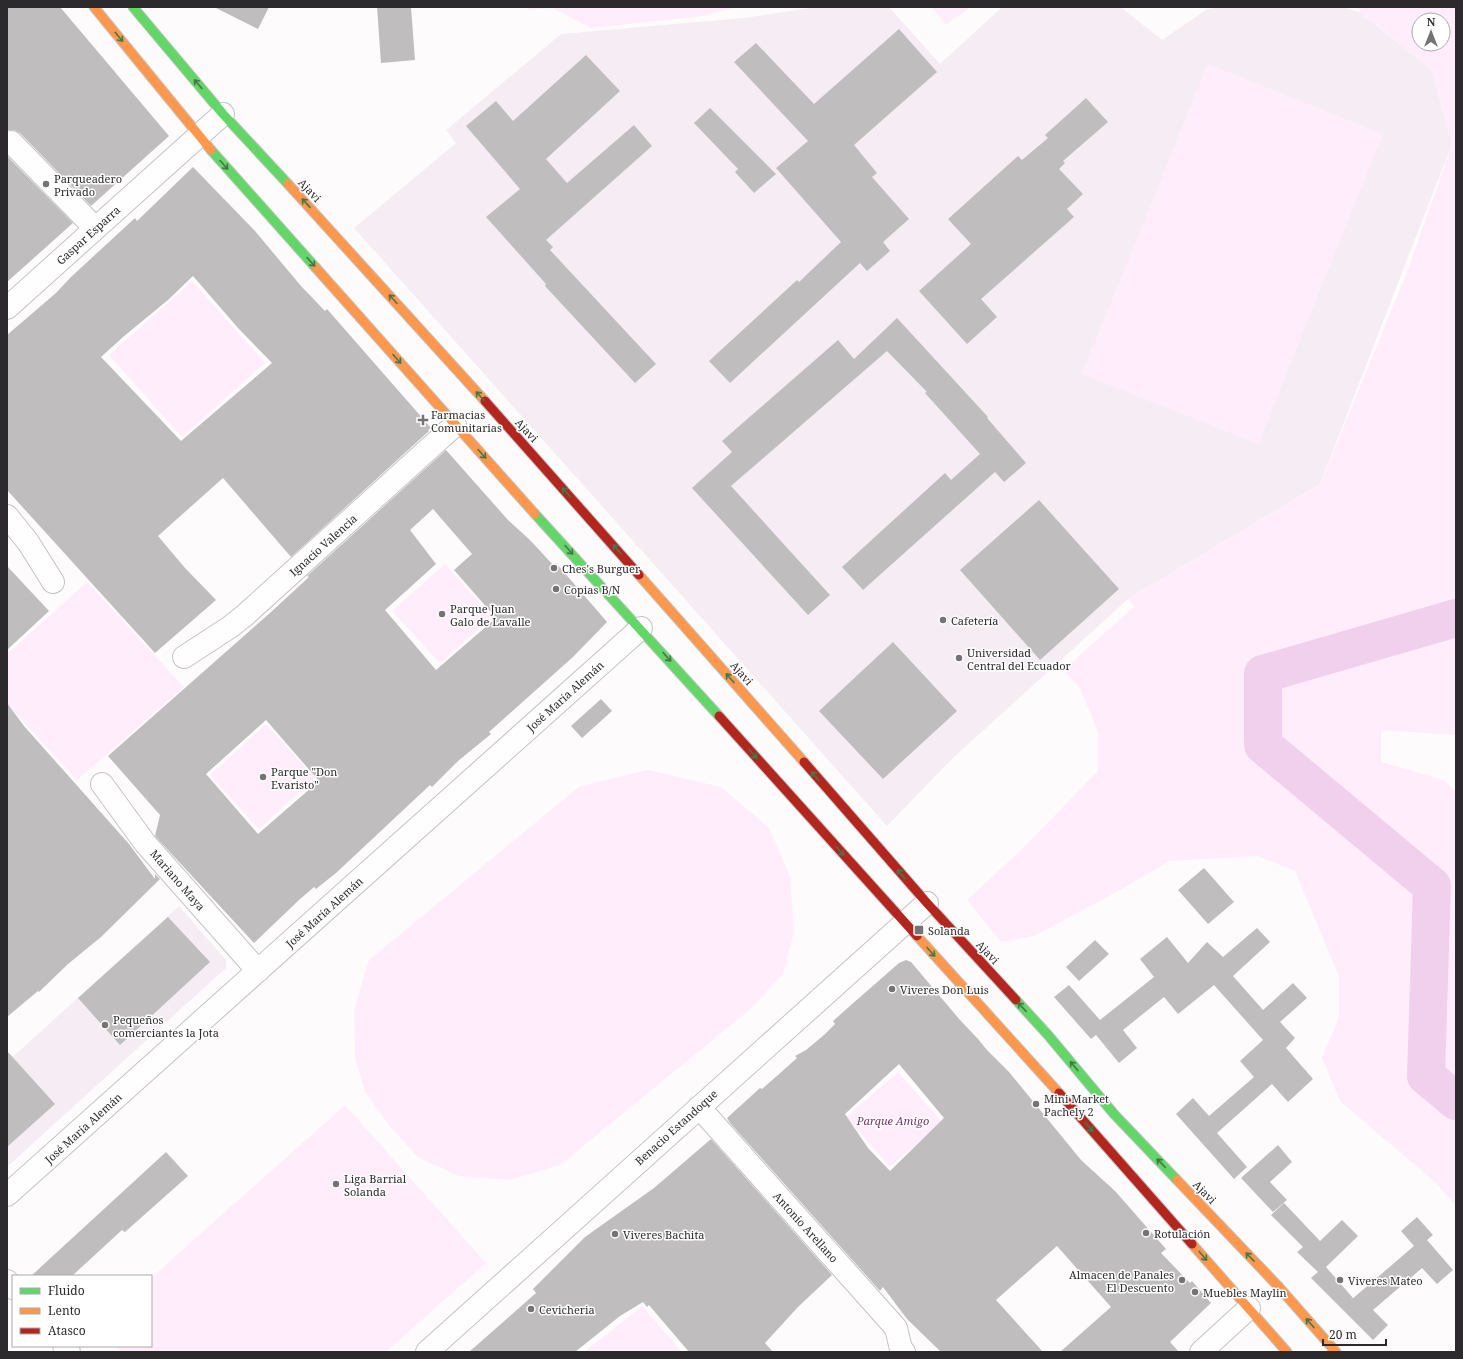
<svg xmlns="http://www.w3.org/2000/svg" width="1463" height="1359" font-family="'Noto Serif',serif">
  <rect width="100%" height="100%" fill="#fefbfd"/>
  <path fill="#f5edf3" d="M 817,7 L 889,7 L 940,64 L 1002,7 L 1121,7 L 1162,40 L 1206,10 L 1216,7 L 1342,7 L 1359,12 L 1431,69 L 1452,144 L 1320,484 L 1128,599 L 954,757 L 887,826 L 354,228 L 456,143 L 446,130 L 561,34 L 743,18 Z
    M 179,906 L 226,960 L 226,968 L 7,1167 L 7,1062 Z"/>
  <path fill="#ffedfc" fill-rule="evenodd" d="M 526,7 L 738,7 L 703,16 L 591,28 L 552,8 L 528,10 Z
    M 932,7 L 971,7 L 946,25 Z
    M 1360,7 L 1456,7 L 1456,735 L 1381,730 L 1381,762 L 1444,780 L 1456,792 L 1456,1206 L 1435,1182 L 1340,1101 L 1322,1058 L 1339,1017 L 1339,977 L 1295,871 L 1257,856 L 1169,861 L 1122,889 L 1034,936 L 1001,942 L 967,900 L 1022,849 L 1098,771 L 1098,732 L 1080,688 L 1063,670 L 1134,607 L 1128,599 L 1320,484 L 1409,267 L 1452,144 L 1431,69 L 1359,12 ZM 1419,20 L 1443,20 L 1443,44 L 1419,44 Z
    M 1208,64 L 1383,134 L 1258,444 L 1082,374 Z
    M 192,281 L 265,363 L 182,437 L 109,355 Z
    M 445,564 L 492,617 L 440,663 L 392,611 Z
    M 87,582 L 184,687 L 77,780 L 7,704 L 7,654 Z
    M 266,724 L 315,778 L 259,829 L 210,775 Z
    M 648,770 L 721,787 L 769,828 L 790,876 L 794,932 L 783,974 L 748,1011 L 560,1165 L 510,1180 L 459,1176 L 419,1158 L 392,1129 L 365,1092 L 355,1058 L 354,1010 L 369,960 L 580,786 Z
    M 898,1072 L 942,1122 L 890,1167 L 846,1117 Z
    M 345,1105 L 486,1263 L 386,1352 L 121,1352 L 115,1346 L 151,1346 L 151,1278 Z
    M 642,1306 L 682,1352 L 584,1352 Z"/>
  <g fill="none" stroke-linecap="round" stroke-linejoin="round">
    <path stroke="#f1d0ee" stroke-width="38" d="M 1456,618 L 1263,674 L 1263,745 L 1432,886 L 1426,1076 L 1456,1101"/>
  </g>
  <path fill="#bfbdbe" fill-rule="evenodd" d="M 7,7 L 60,7 L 169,136 L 91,206 L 20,133 L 14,130 L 7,130 Z
    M 214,7 L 269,7 L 258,29 Z
    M 377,7 L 411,7 L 415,60 L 381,63 Z
    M 899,29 L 937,72 L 854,145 L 877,173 L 872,177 L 909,219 L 883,242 L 890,251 L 867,271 L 860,263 L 730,383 L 709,361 L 797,280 L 799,282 L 841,242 L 776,168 L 808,141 L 734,62 L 756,43 L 814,104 Z
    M 586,55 L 620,91 L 546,159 L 567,183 L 634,125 L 652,146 L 546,240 L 553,247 L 550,250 L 656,364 L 635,383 L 545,286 L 546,284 L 486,217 L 520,189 L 466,126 L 496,101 L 513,121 Z
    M 1086,98 L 1108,122 L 1063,161 L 1065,163 L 1059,169 L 1083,194 L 1067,209 L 1074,217 L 981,299 L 997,317 L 967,344 L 919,291 L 971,244 L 948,219 L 1018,156 L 1022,160 L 1048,138 L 1045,135 Z
    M 710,108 L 776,174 L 754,193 L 735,172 L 738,169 L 694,123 Z
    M 7,156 L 73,223 L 7,282 Z
    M 193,167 L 255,231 L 301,286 L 325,311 L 327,309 L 431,428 L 428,430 L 429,431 L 291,557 L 223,478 L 158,536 L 185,568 L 216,600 L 155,653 L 7,490 L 7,335 L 56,293 L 71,277 L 135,218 L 137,221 ZM 193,276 L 238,328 L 272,363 L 181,441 L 101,357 L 123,337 L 168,300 Z
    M 897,318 L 988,417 L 987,418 L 1026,463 L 1004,482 L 995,472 L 863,590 L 842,567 L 945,473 L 951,480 L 980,454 L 925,393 L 927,392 L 887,351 L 731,486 L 830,595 L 808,615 L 692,488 L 732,452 L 722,441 L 838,340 L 854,359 Z
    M 446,450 L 508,520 L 530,540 L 554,566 L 556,563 L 607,622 L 573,657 L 489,732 L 491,734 L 458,761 L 432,787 L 430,785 L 336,873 L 316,889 L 314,887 L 299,900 L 254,943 L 155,836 L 160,815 L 108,756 L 271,612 L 309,577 L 307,576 ZM 433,509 L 472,554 L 454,570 L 496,618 L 436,670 L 385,610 L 436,564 L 410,530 ZM 266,720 L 319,781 L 258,834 L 206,774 Z
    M 1039,500 L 1119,589 L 1040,660 L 960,570 Z
    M 7,566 L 49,611 L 7,650 Z
    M 893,642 L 957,711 L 883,779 L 819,711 Z
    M 601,699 L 612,711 L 582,738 L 571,726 Z
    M 7,703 L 24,726 L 129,844 L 155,879 L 155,874 L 160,879 L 101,937 L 68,964 L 39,992 L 38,991 L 7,1017 Z
    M 1204,868 L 1234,902 L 1208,924 L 1178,890 Z
    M 168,917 L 210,962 L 120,1045 L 78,998 Z
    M 1257,928 L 1270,942 L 1233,976 L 1263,1010 L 1293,983 L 1307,998 L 1280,1022 L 1295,1038 L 1286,1048 L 1313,1079 L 1288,1102 L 1272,1084 L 1217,1133 L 1247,1167 L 1234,1179 L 1176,1114 L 1193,1098 L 1209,1116 L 1254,1077 L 1240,1061 L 1263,1040 L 1214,985 L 1178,1014 L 1164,997 L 1123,1030 L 1137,1048 L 1119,1063 L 1096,1035 L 1091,1039 L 1054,997 L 1069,985 L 1100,1020 L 1154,977 L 1140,959 L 1167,937 L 1188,963 L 1207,942 L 1223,957 Z
    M 1095,940 L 1109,954 L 1079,981 L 1066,967 Z
    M 906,960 L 911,962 L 960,1020 L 978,1039 L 987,1050 L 1009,1072 L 1081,1160 L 1115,1191 L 1151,1232 L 1166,1249 L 1161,1253 L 1190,1283 L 1192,1281 L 1211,1303 L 1170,1342 L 1179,1352 L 1060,1352 L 1111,1307 L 1057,1246 L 996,1300 L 1043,1352 L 941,1352 L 907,1319 L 883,1287 L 880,1291 L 730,1123 L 727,1118 L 760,1088 L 762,1089 L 778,1075 L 797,1058 L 795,1056 L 806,1050 L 824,1035 L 835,1024 L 833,1021 L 851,1005 L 899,963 ZM 899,1064 L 944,1118 L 890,1171 L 868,1148 L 845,1114 Z
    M 7,1051 L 55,1104 L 7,1147 Z
    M 711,1139 L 832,1275 L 798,1307 L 765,1343 L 773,1352 L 689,1352 L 649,1305 L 647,1307 L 643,1302 L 620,1316 L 575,1352 L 469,1352 L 536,1293 L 533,1289 L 585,1237 L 654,1188 Z
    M 1278,1145 L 1292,1162 L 1270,1182 L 1287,1200 L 1273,1212 L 1241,1178 Z
    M 166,1152 L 188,1176 L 125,1232 L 122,1230 L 72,1276 L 31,1276 Z
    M 1284,1203 L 1320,1241 L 1342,1220 L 1358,1236 L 1326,1267 L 1353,1298 L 1351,1300 L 1414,1246 L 1401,1231 L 1417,1217 L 1433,1235 L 1427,1240 L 1453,1270 L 1437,1284 L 1422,1268 L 1373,1310 L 1388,1325 L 1373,1340 L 1311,1278 L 1318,1272 L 1297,1252 L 1303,1247 L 1271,1215 Z"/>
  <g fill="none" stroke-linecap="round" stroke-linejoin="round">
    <g stroke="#c5c3c5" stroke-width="24">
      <path id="street" d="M 11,142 L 95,228
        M 7,308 L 223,114
        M 7,516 L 28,542 L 53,582
        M 184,657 L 230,627 L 244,616 L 455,425
        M 102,784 L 145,843 L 258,971
        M 699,1107 L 896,1328 L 901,1349 L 904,1352
        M 7,1195 L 641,628
        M 7,1281 L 13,1288
        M 64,1346 L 69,1352
        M 427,1352 L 927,903
        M 1201,1352 L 1249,1308"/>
    </g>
    <g stroke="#c5c3c5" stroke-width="11">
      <path id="fast" d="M 133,7 L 223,114 L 288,184
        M 211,150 L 316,268
        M 535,514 L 719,716
        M 1016,1000 L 1048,1035 L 1114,1114 L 1177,1180"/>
    </g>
    <g stroke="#c5c3c5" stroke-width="11">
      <path id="slow" d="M 94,7 L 211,150
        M 288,184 L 485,401
        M 316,268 L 535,514
        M 639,575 L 804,762
        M 917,936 L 1059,1093
        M 1177,1180 L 1277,1285 L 1336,1352
        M 1192,1244 L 1287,1352"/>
    </g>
    <g stroke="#c5c3c5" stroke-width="11">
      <path id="jam" d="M 485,401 L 639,575
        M 719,716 L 917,936
        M 804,762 L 927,903 L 1016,1000
        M 1059,1093 L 1192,1244"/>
    </g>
    <use href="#street" stroke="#fffeff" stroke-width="22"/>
    <use href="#fast" stroke="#63d668" stroke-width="9"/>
    <use href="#slow" stroke="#ff974d" stroke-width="9"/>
    <use href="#jam" stroke="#b3261e" stroke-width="9"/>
  </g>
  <defs><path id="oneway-shaft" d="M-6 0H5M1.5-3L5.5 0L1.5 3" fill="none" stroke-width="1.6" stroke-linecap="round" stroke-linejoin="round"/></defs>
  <g stroke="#457747">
    <use href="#oneway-shaft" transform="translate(119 37) rotate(51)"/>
    <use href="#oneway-shaft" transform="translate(198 84) rotate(-130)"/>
    <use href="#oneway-shaft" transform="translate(224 165) rotate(48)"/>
    <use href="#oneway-shaft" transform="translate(306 203) rotate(-133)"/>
    <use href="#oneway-shaft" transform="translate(311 262) rotate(48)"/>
    <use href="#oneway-shaft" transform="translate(393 299) rotate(-132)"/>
    <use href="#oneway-shaft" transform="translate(397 359) rotate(48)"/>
    <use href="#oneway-shaft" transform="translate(480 396) rotate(-132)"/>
    <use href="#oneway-shaft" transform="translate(482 454) rotate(48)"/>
    <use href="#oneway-shaft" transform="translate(566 492) rotate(-132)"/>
    <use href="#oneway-shaft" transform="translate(617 549) rotate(-131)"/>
    <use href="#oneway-shaft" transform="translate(569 550) rotate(48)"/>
    <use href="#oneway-shaft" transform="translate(667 657) rotate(48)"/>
    <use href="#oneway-shaft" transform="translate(730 678) rotate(-131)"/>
    <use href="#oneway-shaft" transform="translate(753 754) rotate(48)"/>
    <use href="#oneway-shaft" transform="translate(815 776) rotate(-131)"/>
    <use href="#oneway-shaft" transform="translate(840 851) rotate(48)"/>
    <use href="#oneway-shaft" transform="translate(901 874) rotate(-131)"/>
    <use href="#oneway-shaft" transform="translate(931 952) rotate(48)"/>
    <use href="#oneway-shaft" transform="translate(1022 1007) rotate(-133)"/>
    <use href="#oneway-shaft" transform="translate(1074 1066) rotate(-130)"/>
    <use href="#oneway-shaft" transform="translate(1089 1127) rotate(49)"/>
    <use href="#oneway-shaft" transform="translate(1161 1163) rotate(-134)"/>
    <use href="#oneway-shaft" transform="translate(1203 1256) rotate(49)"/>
    <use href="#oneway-shaft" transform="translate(1250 1257) rotate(-134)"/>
    <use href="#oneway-shaft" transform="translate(1310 1323) rotate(-131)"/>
  </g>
  <g fill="#767375" stroke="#fff" stroke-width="1.5">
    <circle cx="46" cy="184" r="4"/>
    <path d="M421 414h4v4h4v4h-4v4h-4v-4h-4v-4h4z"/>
    <circle cx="554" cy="568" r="4"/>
    <circle cx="556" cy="589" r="4"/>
    <circle cx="442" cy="614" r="4"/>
    <circle cx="943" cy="620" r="4"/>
    <circle cx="959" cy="658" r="4"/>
    <circle cx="263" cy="777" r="4"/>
    <rect x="914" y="925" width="10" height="10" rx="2"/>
    <circle cx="892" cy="989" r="4"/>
    <circle cx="105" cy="1025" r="4"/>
    <circle cx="1036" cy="1104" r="4"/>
    <circle cx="336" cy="1184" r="4"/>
    <circle cx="1146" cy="1233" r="4"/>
    <circle cx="615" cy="1234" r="4"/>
    <circle cx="1182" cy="1280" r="4"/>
    <circle cx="1340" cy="1280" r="4"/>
    <circle cx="1195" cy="1292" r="4"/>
    <circle cx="531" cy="1309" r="4"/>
  </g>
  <g text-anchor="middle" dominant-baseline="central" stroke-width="3" stroke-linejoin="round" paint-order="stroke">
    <g font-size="11" fill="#2c2a2c" stroke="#fff" text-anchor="start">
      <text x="54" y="178">Parqueadero<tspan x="54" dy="13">Privado</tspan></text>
      <text x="431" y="414">Farmacias<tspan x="431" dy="13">Comunitarias</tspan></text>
      <text x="562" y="568">Ches's Burguer</text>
      <text x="564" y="589">Copias B/N</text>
      <text x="450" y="608">Parque Juan<tspan x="450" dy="13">Galo de Lavalle</tspan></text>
      <text x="951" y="620">Cafetería</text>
      <text x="967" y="652">Universidad<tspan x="967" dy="13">Central del Ecuador</tspan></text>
      <text x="271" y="771">Parque "Don<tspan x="271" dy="13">Evaristo"</tspan></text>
      <text x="928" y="930">Solanda</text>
      <text x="900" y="989">Viveres Don Luis</text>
      <text x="113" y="1019">Pequeños<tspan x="113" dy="13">comerciantes la Jota</tspan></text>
      <text x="1044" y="1098">Mini Market<tspan x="1044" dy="13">Pachely 2</tspan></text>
      <text x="344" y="1178">Liga Barrial<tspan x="344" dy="13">Solanda</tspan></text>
      <text x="1154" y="1233">Rotulación</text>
      <text x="623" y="1234">Viveres Bachita</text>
      <text x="1174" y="1274" text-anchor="end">Almacen de Panales<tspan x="1174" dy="13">El Descuento</tspan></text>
      <text x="1348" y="1280">Viveres Mateo</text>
      <text x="1203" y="1292">Muebles Maylin</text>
      <text x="539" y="1309">Cevicheria</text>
    </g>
    <g font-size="11" fill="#2c2a2c" stroke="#fff">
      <text transform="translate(310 190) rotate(47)">Ajavi</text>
      <text transform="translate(88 235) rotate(-42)">Gaspar Esparra</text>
      <text transform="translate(527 430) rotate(48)">Ajavi</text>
      <text transform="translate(323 545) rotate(-42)">Ignacio Valencia</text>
      <text transform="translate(742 673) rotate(49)">Ajavi</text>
      <text transform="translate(565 696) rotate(-42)">José María Alemán</text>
      <text transform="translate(178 880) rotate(49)">Mariano Maya</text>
      <text transform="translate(324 912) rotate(-42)">José María Alemán</text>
      <text transform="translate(988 952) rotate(47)">Ajavi</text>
      <text transform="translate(676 1127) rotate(-42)">Benacio Estandoque</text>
      <text transform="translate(83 1128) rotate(-42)">José María Alemán</text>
      <text transform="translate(1205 1192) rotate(46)">Ajavi</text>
      <text transform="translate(806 1227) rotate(48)">Antonio Arellano</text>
    </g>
    <g font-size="11" font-style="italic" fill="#6c3568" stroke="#fff">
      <text x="893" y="1120">Parque Amigo</text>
    </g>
  </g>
  <rect width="1463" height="1359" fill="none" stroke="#2c2a2c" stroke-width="16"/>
  <rect x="12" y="1275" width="140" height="72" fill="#ffffff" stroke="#abaaab"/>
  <rect x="20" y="1288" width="20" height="6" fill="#63d668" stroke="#abaaab"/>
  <text x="48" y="1295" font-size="12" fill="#2c2a2c">Fluido</text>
  <rect x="20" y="1308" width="20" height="6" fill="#ff974d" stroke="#abaaab"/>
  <text x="48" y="1315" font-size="12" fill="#2c2a2c">Lento</text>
  <rect x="20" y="1328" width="20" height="6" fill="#b3261e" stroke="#abaaab"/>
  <text x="48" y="1335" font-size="12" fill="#2c2a2c">Atasco</text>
  <g transform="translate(1431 32)"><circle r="19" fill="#ffffff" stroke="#abaaab"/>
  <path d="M0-3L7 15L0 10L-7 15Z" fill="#767375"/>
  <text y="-6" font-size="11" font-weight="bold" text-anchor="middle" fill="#2c2a2c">N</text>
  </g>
  <path d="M1323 1339v6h63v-6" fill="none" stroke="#2c2a2c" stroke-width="2"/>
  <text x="1329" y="1339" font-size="12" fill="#2c2a2c" stroke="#ffffff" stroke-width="3" paint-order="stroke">20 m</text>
</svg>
